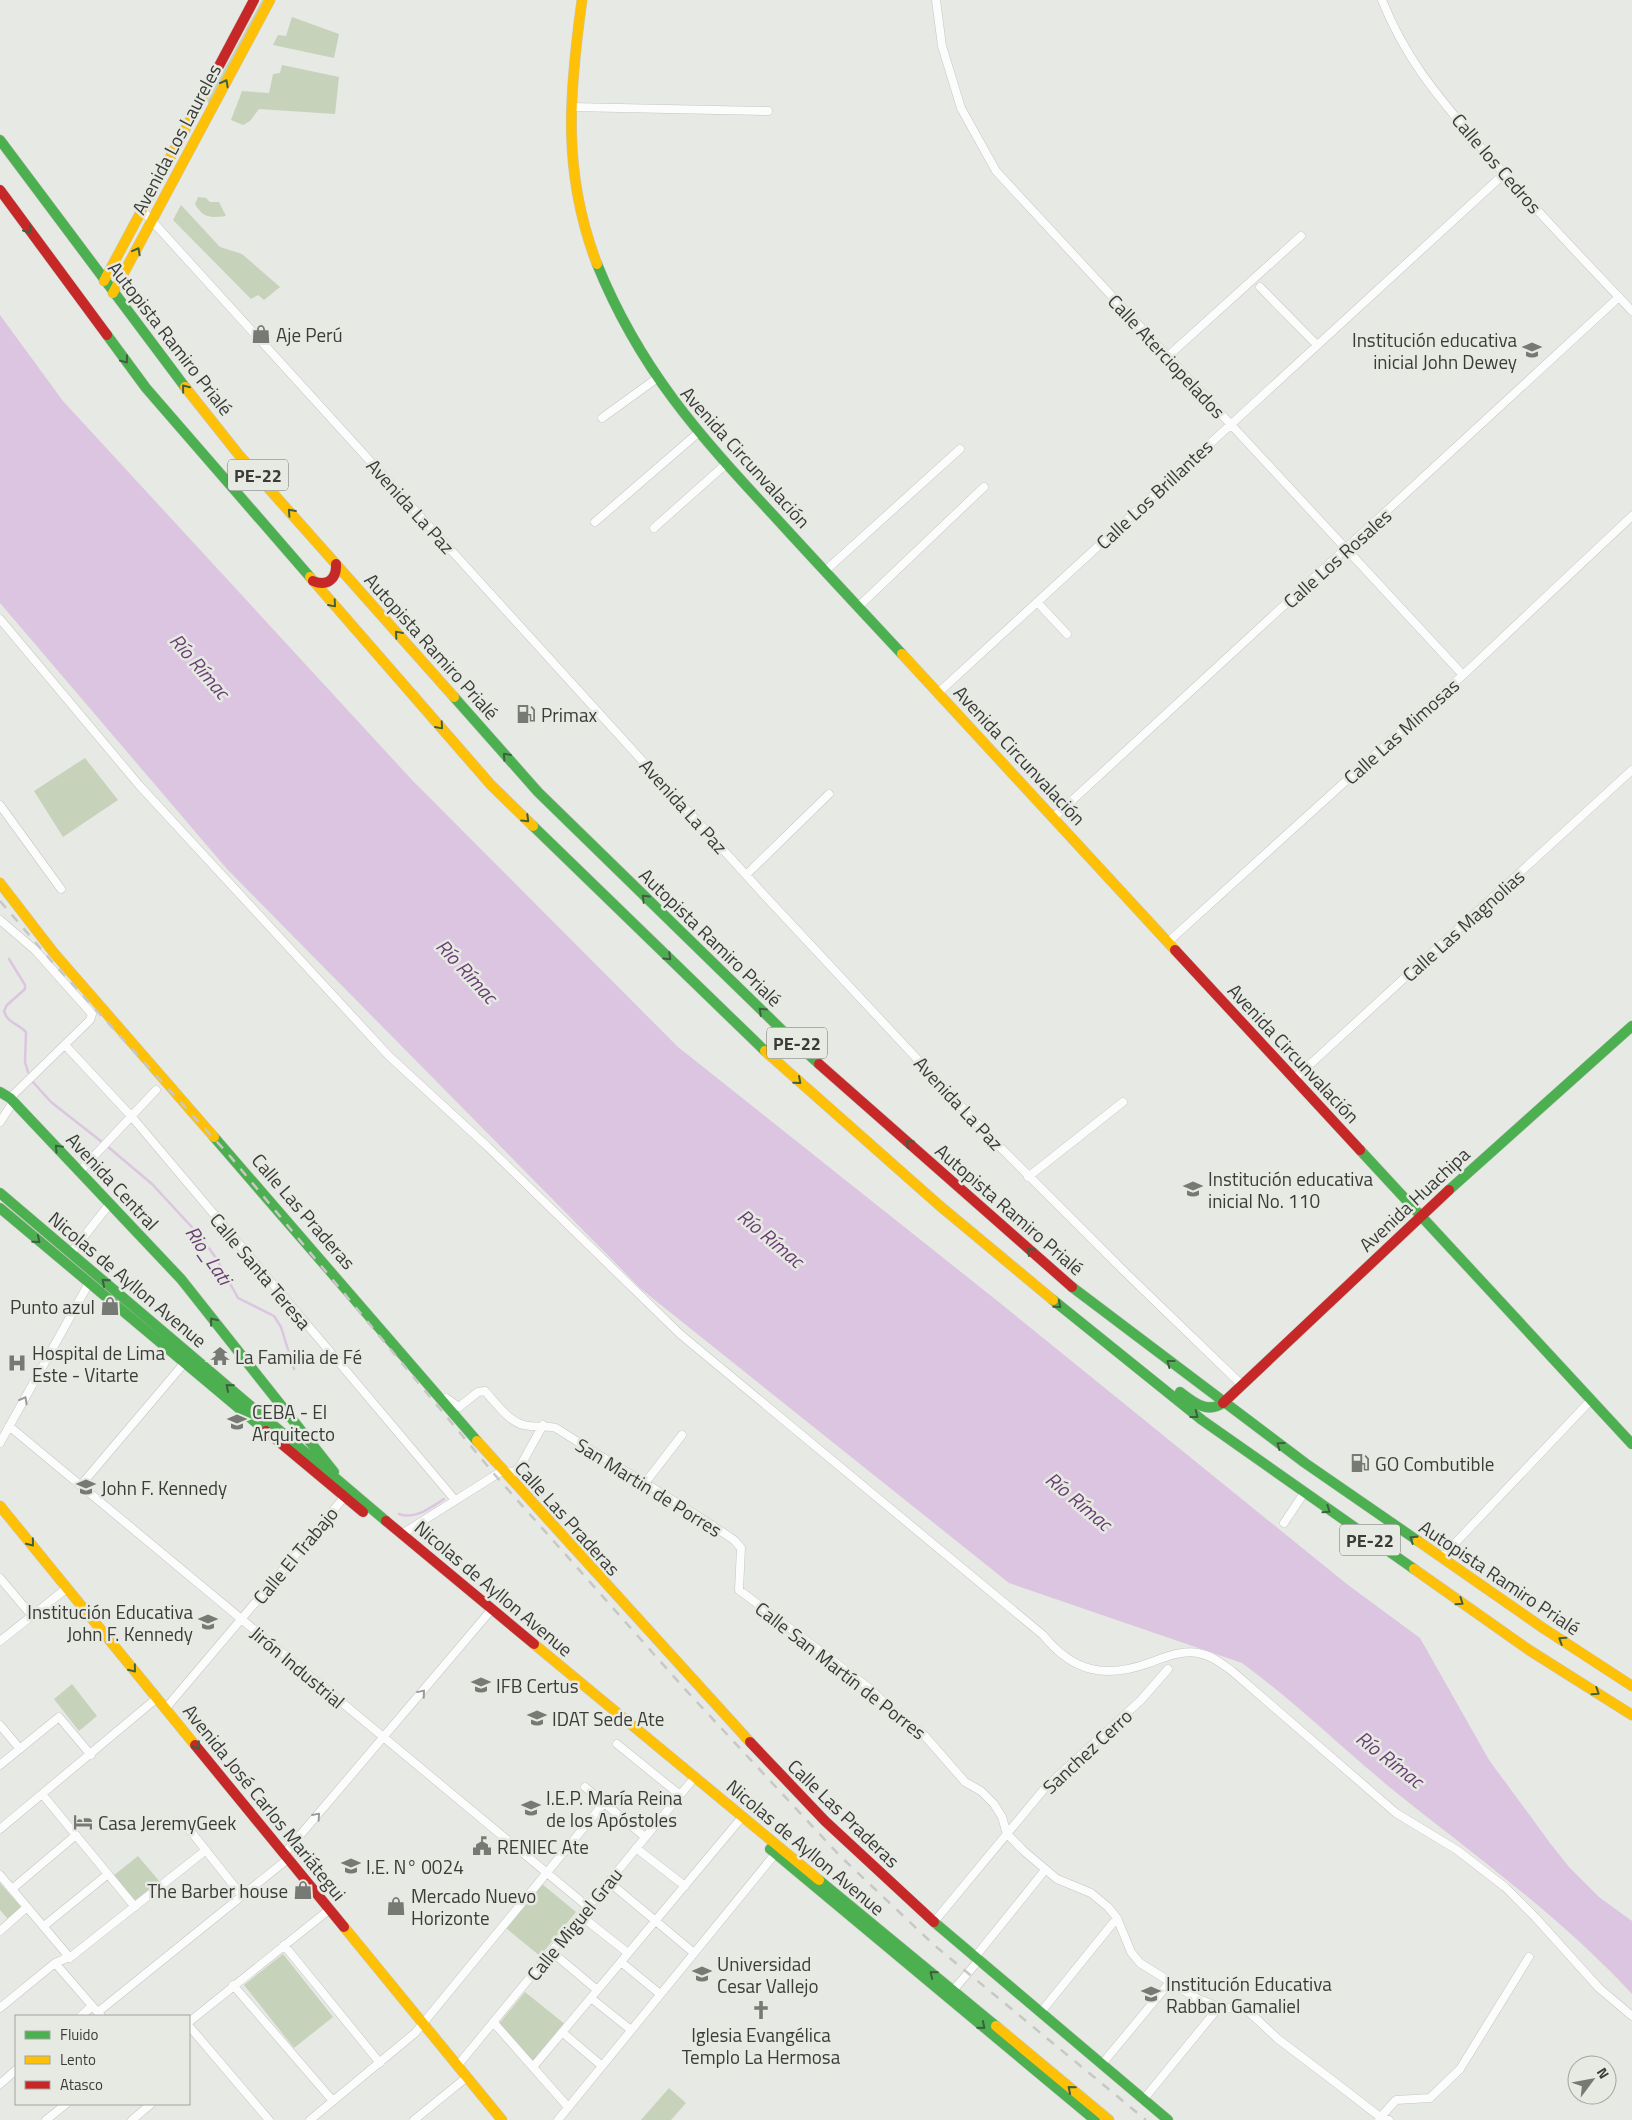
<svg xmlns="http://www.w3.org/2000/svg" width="1632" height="2120" font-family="'Titillium Web',sans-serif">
  <rect width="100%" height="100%" fill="#e7e9e4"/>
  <path fill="#c7d2ba" d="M 262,0 L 267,0 L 209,104 L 207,101 Z
    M 292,17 L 339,34 L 334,58 L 273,45 L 278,35 L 286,36 Z
    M 282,65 L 339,77 L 335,114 L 259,109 L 250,121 L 243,125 L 231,120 L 242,91 L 269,93 L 273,74 L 280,73 Z
    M 198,197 L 206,198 L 210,202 L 219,202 L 226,216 C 210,218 203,218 195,204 Z
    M 181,205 L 220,247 L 242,254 L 280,287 L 264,300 L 258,295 L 251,299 L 173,220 Z
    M 85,758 L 118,800 L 63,837 L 34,791 Z
    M 72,1684 L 97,1716 L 79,1731 L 54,1699 Z
    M 138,1856 L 160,1882 L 135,1902 L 113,1876 Z
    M 0,1883 L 22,1908 L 8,1919 L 0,1910 Z
    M 542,1884 L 576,1912 L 540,1956 L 506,1928 Z
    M 283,1954 L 333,2017 L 294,2048 L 244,1985 Z
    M 525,1992 L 566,2025 L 533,2064 L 498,2025 Z
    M 669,2088 L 686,2103 L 671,2120 L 641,2120 Z"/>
  <path fill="#dcc5e0" d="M 0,315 L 63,401 L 412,780 L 678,1047 L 1000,1303 L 1348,1585 L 1420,1638 L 1489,1760 L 1550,1843 L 1569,1867 L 1599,1897 L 1632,1921 L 1632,1994 C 1561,1917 1474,1855 1393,1790 C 1342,1748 1295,1702 1242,1663 L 1009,1583 L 641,1289 L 227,869 L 0,603 Z"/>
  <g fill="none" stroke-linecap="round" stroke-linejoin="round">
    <path stroke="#dcc5e0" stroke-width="2.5" d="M 9,959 L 25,985 L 25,989 L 7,1005 L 4,1011 C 8,1024 18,1023 26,1032 L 25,1062 L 28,1072
      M 32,1081 L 51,1102 L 102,1142
      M 107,1146 L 152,1184 L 201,1237 L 216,1258 L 238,1298 L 274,1316 L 281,1327 L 294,1369
      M 399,1514 C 415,1520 430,1508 444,1499"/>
    <g stroke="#c5c6c2" stroke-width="9">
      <path id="street" d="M 936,0 L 942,46 L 961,108 L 996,171 L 1463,675
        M 1382,0 C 1406,60 1438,96 1478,144 C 1527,201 1580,256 1632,311
        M 571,107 L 768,111
        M 143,211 L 766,897 L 990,1137 L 1127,1274 L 1242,1385
        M 1260,287 L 1317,345
        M 1167,357 L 1301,236
        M 602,418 L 656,379
        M 595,522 L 698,433
        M 654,528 L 726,464
        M 825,571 L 960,449
        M 1037,602 L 1067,634
        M 858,607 L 984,487
        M 0,619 L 139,785 L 389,1056 L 488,1147 L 680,1334 L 1043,1635 C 1073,1672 1105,1679 1149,1663 C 1165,1657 1181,1650 1198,1653 C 1211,1655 1221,1663 1232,1671 L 1396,1813 L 1457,1850 L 1505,1887 L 1535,1917 L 1599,1988 L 1632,2016
        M 938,693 L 1504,174
        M 0,805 L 61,889
        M 1053,818 L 1619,297
        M 746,875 L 829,794
        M 0,920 L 35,950 L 92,1014 L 90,1020 L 10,1098
        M 1168,942 L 1463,675 L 1632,516
        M 65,1045 L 132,1117 L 455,1500
        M 1294,1079 L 1632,770
        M 0,1122 L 13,1102
        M 80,1171 L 156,1090
        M 1028,1177 L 1123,1102
        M 71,1253 L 108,1206
        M 446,1398 L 459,1407 L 478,1392 L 485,1391 C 495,1402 509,1422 524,1425 C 535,1428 545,1425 556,1428 C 615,1466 676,1500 734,1540 L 741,1548 L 739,1590 L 869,1688 L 898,1716 L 924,1735 L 965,1782 L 981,1791 L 994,1804 L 1002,1817 L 1007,1834 L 1025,1852 L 1057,1879 L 1091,1893 L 1108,1907 L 1117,1918 L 1131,1952 L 1140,1963 L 1196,1998 L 1219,2007 L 1247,2010 L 1278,2039 L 1336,2083 L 1380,2117 L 1389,2120
        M 9,1426 L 588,1907
        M 0,1443 L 89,1283
        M 645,1483 L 682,1435
        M 81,1485 L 186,1361
        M 1284,1523 L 1304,1493
        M 402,1534 L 502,1471 L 515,1472 L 522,1463 L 543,1425
        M 1441,1558 L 1591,1400
        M 0,1578 L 32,1616
        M 0,1641 L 67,1588
        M 166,1708 L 347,1494
        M 0,1725 L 20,1749
        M 617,1744 L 680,1795
        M 0,1765 L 59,1717 L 91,1755
        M 585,1787 L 645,1837
        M 42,1794 L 135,1907
        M 185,1824 L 242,1896
        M 0,1829 L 157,1698
        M 636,1848 L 685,1886
        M 285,1853 L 492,1609
        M 0,1875 L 70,1958
        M 609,1882 L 694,1953
        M 12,1889 L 76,1835
        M 581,1916 L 628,1953
        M 934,1922 L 1045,1788 L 1141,1700 L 1168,1669
        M 44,1926 L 108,1874
        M 0,1931 L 27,1907
        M 284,1945 L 380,2063
        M 552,1952 L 597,1990
        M 975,1957 L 1045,1870
        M 621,1962 L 660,1994
        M 55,1963 L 101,2016
        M 233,1985 L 333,2101
        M 950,1994 L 979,1960
        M 591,1998 L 631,2030
        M 0,2008 L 55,1963 L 72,1956 L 206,1850
        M 98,2012 L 289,1858
        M 1041,2012 L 1117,1918
        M 81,2016 L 92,2006
        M 189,2022 L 330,1909
        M 494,2023 L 568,2107
        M 189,2026 L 269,2120
        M 562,2032 L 602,2066
        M 1102,2064 L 1170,1982
        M 458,2065 L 690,1783
        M 533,2067 L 738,1822
        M 0,2084 L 16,2070
        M 1143,2100 L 1219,2007
        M 1379,2119 L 1396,2100 L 1430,2098 L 1460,2069 L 1529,1957
        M 46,2120 L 66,2104
        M 132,2120 L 151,2104
        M 310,2120 L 415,2033 L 604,1803
        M 414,2120 L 467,2077
        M 558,2120 L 775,1854"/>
    </g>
    <g stroke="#c5c6c2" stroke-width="11">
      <path id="fast" d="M 0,140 L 185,387
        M 597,264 C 640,370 699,435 776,518 C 818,564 860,609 902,654
        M 107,335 L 146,388 L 310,577
        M 454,697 L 538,792 L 786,1034 L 819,1064
        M 533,826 L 765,1051
        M 0,1092 L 10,1098 L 181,1279 L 334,1472
        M 214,1137 L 477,1441
        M 1360,1150 L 1632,1444
        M 1449,1190 L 1632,1026
        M 0,1193 L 386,1521
        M 0,1208 L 266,1431
        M 1072,1287 L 1305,1463 L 1418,1541
        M 1053,1300 L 1202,1420 L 1414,1569
        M 1180,1392 C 1193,1402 1207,1414 1223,1403
        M 770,1849 L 1095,2120
        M 819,1880 L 996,2026
        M 934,1922 L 1168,2120"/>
    </g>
    <g stroke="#c5c6c2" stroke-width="11">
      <path id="slow" d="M 582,0 C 569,94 562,173 597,264
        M 104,281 L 211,81
        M 113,293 L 270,0
        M 185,387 L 239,455 L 454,697
        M 310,577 L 491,785 L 533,826
        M 902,654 L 1175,950
        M 0,883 L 54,953 L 214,1137
        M 765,1051 L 940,1206 L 1053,1300
        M 477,1441 L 750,1742
        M 0,1506 L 195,1745
        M 1418,1541 L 1543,1628 L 1632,1686
        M 1414,1569 L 1529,1650 L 1632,1715
        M 534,1644 L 819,1880
        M 344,1927 L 502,2120
        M 996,2026 L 1109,2120"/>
    </g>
    <g stroke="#c5c6c2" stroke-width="11">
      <path id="jam" d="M 211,81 L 254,0
        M 0,190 L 107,335
        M 313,581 C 327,587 337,579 336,564
        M 1175,950 L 1360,1150
        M 819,1064 L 1072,1287
        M 1223,1403 L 1449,1190
        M 266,1431 L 363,1512
        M 386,1521 L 534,1644
        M 750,1742 L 825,1821 L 934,1922
        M 195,1745 L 344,1927"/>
    </g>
    <use href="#street" stroke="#fbfcfb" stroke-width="8"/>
    <use href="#fast" stroke="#4caf50" stroke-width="10"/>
    <use href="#slow" stroke="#ffc107" stroke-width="10"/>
    <use href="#jam" stroke="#c62828" stroke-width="10"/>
    <path stroke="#c7c7c6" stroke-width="2.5" stroke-dasharray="9 9" stroke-linecap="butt" d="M 0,901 L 54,964 L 229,1155 L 495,1475 L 683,1687 L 840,1856 L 934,1945 L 1146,2120"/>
  </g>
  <defs><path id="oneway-chevron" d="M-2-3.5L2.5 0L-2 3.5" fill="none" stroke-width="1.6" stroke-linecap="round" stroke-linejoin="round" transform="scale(1.25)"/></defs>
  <g stroke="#405e40">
    <use href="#oneway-chevron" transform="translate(225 83) rotate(-62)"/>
    <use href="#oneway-chevron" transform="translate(28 230) rotate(55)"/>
    <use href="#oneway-chevron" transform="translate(137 251) rotate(-62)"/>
    <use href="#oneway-chevron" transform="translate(125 360) rotate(53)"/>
    <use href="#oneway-chevron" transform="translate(185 388) rotate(-129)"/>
    <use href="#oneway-chevron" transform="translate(291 512) rotate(-132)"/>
    <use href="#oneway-chevron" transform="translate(333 604) rotate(49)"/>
    <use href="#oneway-chevron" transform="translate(398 634) rotate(-131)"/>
    <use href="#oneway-chevron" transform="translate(440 726) rotate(49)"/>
    <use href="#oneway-chevron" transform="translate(506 756) rotate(-132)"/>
    <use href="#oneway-chevron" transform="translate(526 819) rotate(44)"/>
    <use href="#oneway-chevron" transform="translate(645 898) rotate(-136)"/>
    <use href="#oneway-chevron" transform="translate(668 957) rotate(44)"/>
    <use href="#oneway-chevron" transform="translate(762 1011) rotate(-136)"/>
    <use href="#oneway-chevron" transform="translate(798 1081) rotate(41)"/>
    <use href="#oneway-chevron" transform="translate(909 1143) rotate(-138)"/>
    <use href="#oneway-chevron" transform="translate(58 1148) rotate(-134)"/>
    <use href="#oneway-chevron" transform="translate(37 1240) rotate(40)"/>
    <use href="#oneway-chevron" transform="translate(1030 1251) rotate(-138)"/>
    <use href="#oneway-chevron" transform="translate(105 1282) rotate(-140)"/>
    <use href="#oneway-chevron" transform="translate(1058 1305) rotate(40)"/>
    <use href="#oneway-chevron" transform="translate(213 1321) rotate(-128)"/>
    <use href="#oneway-chevron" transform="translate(1170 1363) rotate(-143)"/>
    <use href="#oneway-chevron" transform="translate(229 1387) rotate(-140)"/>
    <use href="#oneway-chevron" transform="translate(1195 1415) rotate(38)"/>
    <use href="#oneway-chevron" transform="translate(1280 1445) rotate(-144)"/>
    <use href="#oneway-chevron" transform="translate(1327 1510) rotate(35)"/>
    <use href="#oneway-chevron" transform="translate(1413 1539) rotate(-146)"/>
    <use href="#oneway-chevron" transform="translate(31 1543) rotate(51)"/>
    <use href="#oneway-chevron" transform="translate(1460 1602) rotate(35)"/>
    <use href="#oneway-chevron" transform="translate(1562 1640) rotate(-147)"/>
    <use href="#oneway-chevron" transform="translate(133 1669) rotate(51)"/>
    <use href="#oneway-chevron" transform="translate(1596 1692) rotate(33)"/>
    <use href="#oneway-chevron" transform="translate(197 1746) rotate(51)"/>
    <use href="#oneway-chevron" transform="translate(933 1974) rotate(-140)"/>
    <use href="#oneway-chevron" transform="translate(982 2026) rotate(40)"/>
    <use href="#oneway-chevron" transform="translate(1071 2089) rotate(-140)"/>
  </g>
  <g stroke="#9b9c9a">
    <use href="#oneway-chevron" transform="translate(24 1400) rotate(-61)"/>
    <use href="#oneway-chevron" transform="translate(422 1693) rotate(-50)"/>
    <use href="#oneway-chevron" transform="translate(317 1816) rotate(-49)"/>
  </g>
  <defs>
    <g id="shop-bare" transform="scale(1.5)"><path d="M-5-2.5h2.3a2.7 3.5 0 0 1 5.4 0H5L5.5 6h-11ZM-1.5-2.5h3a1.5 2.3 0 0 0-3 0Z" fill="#777975" stroke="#e7eae3" stroke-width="2.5" paint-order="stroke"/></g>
    <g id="school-bare" transform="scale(1.5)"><path d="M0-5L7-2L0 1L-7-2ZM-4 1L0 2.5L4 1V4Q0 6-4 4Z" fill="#777975" stroke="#e7eae3" stroke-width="2.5" paint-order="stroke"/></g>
    <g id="fuel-bare" transform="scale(1.5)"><path d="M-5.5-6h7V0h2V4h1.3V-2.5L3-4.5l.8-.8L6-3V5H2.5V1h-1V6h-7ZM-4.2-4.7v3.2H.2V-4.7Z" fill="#777975" stroke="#e7eae3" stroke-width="2.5" paint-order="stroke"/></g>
    <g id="temple-bare" transform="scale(1.5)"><path d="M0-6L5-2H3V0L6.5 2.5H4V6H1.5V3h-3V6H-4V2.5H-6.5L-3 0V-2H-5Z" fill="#777975" stroke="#e7eae3" stroke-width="2.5" paint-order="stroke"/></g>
    <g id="hospital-bare" transform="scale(1.5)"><path d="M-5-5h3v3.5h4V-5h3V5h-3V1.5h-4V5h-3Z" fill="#777975" stroke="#e7eae3" stroke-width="2.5" paint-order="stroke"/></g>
    <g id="university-bare" transform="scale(1.5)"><path d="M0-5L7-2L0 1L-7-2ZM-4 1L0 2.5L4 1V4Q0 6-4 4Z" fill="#777975" stroke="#e7eae3" stroke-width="2.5" paint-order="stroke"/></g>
    <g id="hotel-bare" transform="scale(1.5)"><path d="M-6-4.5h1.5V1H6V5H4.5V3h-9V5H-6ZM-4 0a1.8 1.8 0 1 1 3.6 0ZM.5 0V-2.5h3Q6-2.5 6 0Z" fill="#777975" stroke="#e7eae3" stroke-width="2.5" paint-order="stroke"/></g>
    <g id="civic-bare" transform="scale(1.5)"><path d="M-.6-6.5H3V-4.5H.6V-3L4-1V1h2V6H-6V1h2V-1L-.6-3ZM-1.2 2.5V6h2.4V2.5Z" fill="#777975" stroke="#e7eae3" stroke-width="2.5" paint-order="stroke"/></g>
    <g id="church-bare" transform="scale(1.5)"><path d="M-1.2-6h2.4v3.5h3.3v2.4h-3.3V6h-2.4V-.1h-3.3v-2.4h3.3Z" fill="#777975" stroke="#e7eae3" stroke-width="2.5" paint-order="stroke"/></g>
  </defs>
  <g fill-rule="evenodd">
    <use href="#shop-bare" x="261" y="334"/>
    <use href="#school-bare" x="1532" y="350"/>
    <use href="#fuel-bare" x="526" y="714"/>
    <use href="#school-bare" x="1193" y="1189"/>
    <use href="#shop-bare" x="110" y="1306"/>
    <use href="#temple-bare" x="220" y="1356"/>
    <use href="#hospital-bare" x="17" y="1363"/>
    <use href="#school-bare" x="237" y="1422"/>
    <use href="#fuel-bare" x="1360" y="1463"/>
    <use href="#school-bare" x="86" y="1487"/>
    <use href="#school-bare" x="208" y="1622"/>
    <use href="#university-bare" x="481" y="1685"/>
    <use href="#university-bare" x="537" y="1718"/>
    <use href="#school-bare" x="531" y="1808"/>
    <use href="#hotel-bare" x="83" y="1822"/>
    <use href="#civic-bare" x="482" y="1846"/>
    <use href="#school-bare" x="351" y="1866"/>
    <use href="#shop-bare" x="303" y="1890"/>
    <use href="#shop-bare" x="396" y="1906"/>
    <use href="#university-bare" x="702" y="1974"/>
    <use href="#school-bare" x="1151" y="1994"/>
    <use href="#church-bare" x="761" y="2010"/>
  </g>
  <g text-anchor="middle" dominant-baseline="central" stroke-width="5" stroke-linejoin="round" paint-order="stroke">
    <g fill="#e7eae3" stroke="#6f706c" stroke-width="1">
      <rect x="228" y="459.5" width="60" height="31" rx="4"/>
      <rect x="767" y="1027.5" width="60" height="31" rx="4"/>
      <rect x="1340" y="1524.5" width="60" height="31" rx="4"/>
    </g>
    <g font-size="18" font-weight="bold" fill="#3b3c39">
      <text x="258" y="475">PE-22</text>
      <text x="797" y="1043">PE-22</text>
      <text x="1370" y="1540">PE-22</text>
    </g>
    <g font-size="19" fill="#3b3c39" stroke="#e7eae3">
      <text transform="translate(176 139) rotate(-62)">Avenida Los Laureles</text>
      <text transform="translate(1497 163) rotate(49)">Calle los Cedros</text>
      <text transform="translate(171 338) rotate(52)">Autopista Ramiro Prialé</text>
      <text transform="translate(1167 356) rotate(47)">Calle Aterciopelados</text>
      <text transform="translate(746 457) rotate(48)">Avenida Circunvalación</text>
      <text transform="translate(1154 494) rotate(-43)">Calle Los Brillantes</text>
      <text transform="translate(411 506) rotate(48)">Avenida La Paz</text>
      <text transform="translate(1337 558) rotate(-42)">Calle Los Rosales</text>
      <text transform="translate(432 646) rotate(48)">Autopista Ramiro Prialé</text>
      <text transform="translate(1401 731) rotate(-42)">Calle Las Mimosas</text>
      <text transform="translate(1020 755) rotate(47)">Avenida Circunvalación</text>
      <text transform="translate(684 806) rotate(48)">Avenida La Paz</text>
      <text transform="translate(1463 925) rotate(-42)">Calle Las Magnolias</text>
      <text transform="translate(711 937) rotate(44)">Autopista Ramiro Prialé</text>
      <text transform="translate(1294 1053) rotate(47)">Avenida Circunvalación</text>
      <text transform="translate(959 1103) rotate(47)">Avenida La Paz</text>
      <text transform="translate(113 1181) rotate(47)">Avenida Central</text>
      <text transform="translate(1414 1199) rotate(-43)">Avenida Huachipa</text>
      <text transform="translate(1010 1209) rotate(41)">Autopista Ramiro Prialé</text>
      <text transform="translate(304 1211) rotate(49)">Calle Las Praderas</text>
      <text transform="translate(261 1271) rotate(50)">Calle Santa Teresa</text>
      <text transform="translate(128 1279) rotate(40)">Nicolas de Ayllon Avenue</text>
      <text transform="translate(649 1487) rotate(32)">San Martin de Porres</text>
      <text transform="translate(568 1518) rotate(48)">Calle Las Praderas</text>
      <text transform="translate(295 1555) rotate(-50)">Calle El Trabajo</text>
      <text transform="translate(1500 1577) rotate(34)">Autopista Ramiro Prialé</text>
      <text transform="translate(494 1588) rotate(40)">Nicolas de Ayllon Avenue</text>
      <text transform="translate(298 1667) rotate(40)">Jirón Industrial</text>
      <text transform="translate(841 1670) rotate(38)">Calle San Martín de Porres</text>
      <text transform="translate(1087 1751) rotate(-43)">Sanchez Cerro</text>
      <text transform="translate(265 1802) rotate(51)">Avenida José Carlos Mariátegui</text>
      <text transform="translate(844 1813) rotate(44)">Calle Las Praderas</text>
      <text transform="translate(806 1847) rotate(40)">Nicolas de Ayllon Avenue</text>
      <text transform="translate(574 1924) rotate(-51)">Calle Miguel Grau</text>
    </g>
    <g font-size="19" fill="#3b3c39" stroke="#e7eae3" text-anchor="start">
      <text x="276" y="334">Aje Perú</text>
      <text x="1517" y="339" text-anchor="end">Institución educativa<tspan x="1517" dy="22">inicial John Dewey</tspan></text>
      <text x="541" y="714">Primax</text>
      <text x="1208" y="1178">Institución educativa<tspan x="1208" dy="22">inicial No. 110</tspan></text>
      <text x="95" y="1306" text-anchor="end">Punto azul</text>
      <text x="32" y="1352">Hospital de Lima<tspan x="32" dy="22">Este - Vitarte</tspan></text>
      <text x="235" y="1356">La Familia de Fé</text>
      <text x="252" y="1411">CEBA - El<tspan x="252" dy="22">Arquitecto</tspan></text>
      <text x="1375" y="1463">GO Combutible</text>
      <text x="101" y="1487">John F. Kennedy</text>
      <text x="193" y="1611" text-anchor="end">Institución Educativa<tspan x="193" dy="22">John F. Kennedy</tspan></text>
      <text x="496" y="1685">IFB Certus</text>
      <text x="552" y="1718">IDAT Sede Ate</text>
      <text x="546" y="1797">I.E.P. María Reina<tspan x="546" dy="22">de los Apóstoles</tspan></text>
      <text x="98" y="1822">Casa JeremyGeek</text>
      <text x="497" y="1846">RENIEC Ate</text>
      <text x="366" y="1866">I.E. N° 0024</text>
      <text x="288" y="1890" text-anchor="end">The Barber house</text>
      <text x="411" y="1895">Mercado Nuevo<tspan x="411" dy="22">Horizonte</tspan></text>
      <text x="717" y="1963">Universidad<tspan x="717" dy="22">Cesar Vallejo</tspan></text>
      <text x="1166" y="1983">Institución Educativa<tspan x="1166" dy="22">Rabban Gamaliel</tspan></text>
      <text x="761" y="2034" text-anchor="middle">Iglesia Evangélica<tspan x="761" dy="22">Templo La Hermosa</tspan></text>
    </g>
    <g font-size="20" font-style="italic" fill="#6a3f74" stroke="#e7eae3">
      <text transform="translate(200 666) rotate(49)">Río Rímac</text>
      <text transform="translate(467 971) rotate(47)">Río Rímac</text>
      <text transform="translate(771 1238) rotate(40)">Río Rímac</text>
      <text transform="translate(209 1255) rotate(56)">Rio_Lati</text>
      <text transform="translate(1079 1501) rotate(40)">Río Rímac</text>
      <text transform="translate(1390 1759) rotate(38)">Río Rímac</text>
    </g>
  </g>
  <rect x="15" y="2015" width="175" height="90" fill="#e7eae3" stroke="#a2a49f"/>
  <rect x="25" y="2031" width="25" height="8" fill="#4caf50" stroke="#a2a49f"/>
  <text x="60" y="2040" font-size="15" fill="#3b3c39">Fluido</text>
  <rect x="25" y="2056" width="25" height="8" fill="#ffc107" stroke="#a2a49f"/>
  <text x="60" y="2065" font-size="15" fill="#3b3c39">Lento</text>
  <rect x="25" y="2081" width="25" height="8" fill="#c62828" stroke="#a2a49f"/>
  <text x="60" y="2090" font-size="15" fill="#3b3c39">Atasco</text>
  <g transform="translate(1592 2080) rotate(58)"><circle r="24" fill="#e7eae3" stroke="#a2a49f"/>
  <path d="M0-4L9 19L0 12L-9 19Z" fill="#777975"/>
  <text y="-8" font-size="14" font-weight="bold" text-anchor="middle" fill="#3b3c39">N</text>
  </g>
</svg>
